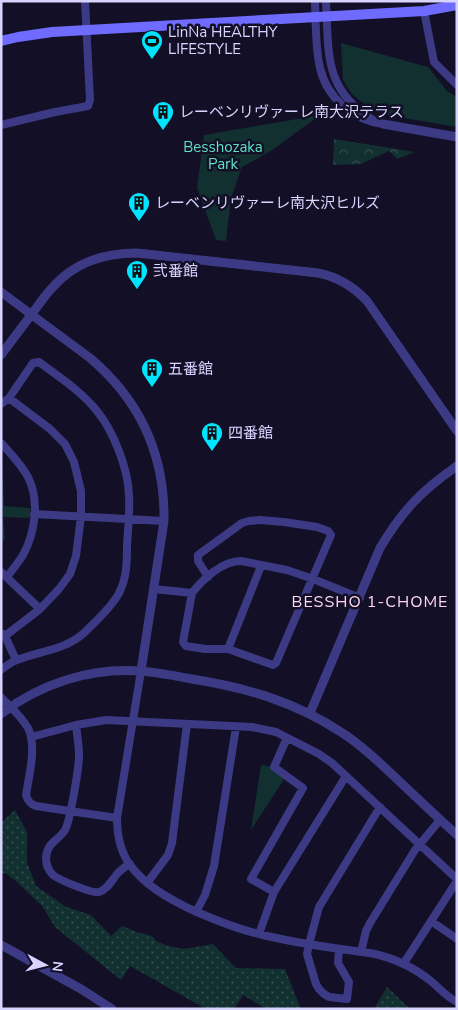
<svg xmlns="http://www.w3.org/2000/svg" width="458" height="1010" font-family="'Nunito Sans','Noto Sans JP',sans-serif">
  <defs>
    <pattern id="grass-dots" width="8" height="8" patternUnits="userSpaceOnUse" patternTransform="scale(1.25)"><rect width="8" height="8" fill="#12302f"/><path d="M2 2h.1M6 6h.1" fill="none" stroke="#344d4e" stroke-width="1.8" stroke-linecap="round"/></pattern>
    <pattern id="forest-crowns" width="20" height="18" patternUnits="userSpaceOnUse" patternTransform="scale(1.25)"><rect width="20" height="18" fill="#12302f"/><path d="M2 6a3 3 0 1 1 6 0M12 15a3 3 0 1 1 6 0" fill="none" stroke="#344d4e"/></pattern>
  </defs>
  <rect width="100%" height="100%" fill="#130f26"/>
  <path fill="url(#grass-dots)" d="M 15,810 L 27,832 L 27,862 L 36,886 L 66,907 L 91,915 L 111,936 L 122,926 L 137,932 L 152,936 L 156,941 L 168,946 L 184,949 L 213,944 L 236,968 L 285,969 L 301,1009 L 266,1009 L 243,995 L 234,1009 L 206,1009 L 130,966 L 121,980 L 55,927 L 42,906 L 17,882 L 7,874 L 1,873 L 1,823 Z
    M 387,987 L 410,1009 L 374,1009 Z"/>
  <path fill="url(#forest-crowns)" d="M 334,139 L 415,152 L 397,159 L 389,151 L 361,164 L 333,165 Z"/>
  <path fill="#12302f" d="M 341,43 L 428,67 L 447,91 L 457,97 L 457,127 L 392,116 L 377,112 L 359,100 L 351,93 L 343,80 Z
    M 320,115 L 271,151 L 242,167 L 231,198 L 226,241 L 216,240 L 197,188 L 204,135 Z
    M 1,477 L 3,479 L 4,506 L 30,508 L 30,518 L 3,517 L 5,539 L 1,544 Z
    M 261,765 L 274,767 L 286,776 L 251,830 Z"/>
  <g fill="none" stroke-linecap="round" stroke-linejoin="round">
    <path stroke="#3d3a85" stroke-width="8" d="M 315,1 C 316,22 315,47 320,68 C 327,98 353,120 383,124
      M 326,1 C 329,53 323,89 373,120
      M 424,11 L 434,62 L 457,85
      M 1,125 L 55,112 L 88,106 L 90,100 L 85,1
      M 1,404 L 9,398 L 33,363 L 39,362 C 59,377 81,391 97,411 C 114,432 128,469 129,495 C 130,512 128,529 127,545 C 127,561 127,578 119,593 C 112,607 95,622 84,633 C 65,650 40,651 17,660 C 11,662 6,666 1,670
      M 1,443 C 11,454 21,464 28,477 C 40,501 35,533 23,555 C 18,563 12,570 7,577
      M 34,514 L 164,521
      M 1,572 L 40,609
      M 154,589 L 192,593 C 203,579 222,561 241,561 L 287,570 L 313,579 L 360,598
      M 192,593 L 183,642 L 186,646 L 205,649 L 228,649 L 273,665 L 276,663 L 331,535 L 328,531 L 317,527 L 284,522 L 260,520 L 249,521 L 242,523 L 198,555 L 198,561 L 208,577
      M 3,634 L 5,636 L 16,660
      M 5,636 L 40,609 L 59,589 L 70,574 L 76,556 L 81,516 L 81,491 L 74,462 L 65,444 L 50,429 L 9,398
      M 228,649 L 261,566
      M 141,671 L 117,818 C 117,835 120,851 130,865 C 145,885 166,897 188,908 C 210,918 234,928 259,934 C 297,944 336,948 375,954 C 396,959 415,968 432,982 C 440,989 447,997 457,1002
      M 10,707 C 17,713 23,720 28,728 C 37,746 29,775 26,795 C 28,801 30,804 36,806 L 117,818
      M 76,725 C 77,735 79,745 79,756 C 79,767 70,822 65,830 C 58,841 47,842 46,858 C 46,864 49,871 53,875 C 59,880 93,894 99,892 C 109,889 113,877 120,871 C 123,868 126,866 130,864
      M 31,737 L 76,725 L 106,720 L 252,727 L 276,732 L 319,754 L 332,763 L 457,879
      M 147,883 L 168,855 L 172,843 L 187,724
      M 274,892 L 251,879 L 303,788 L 274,767 L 287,738
      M 196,912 L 205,895 L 214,866 L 236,727
      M 431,921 L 457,939
      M 259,934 L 274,892 L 346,776
      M 339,949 L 338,963 L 349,982 L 347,999 L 329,997 L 324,994 L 319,989 L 316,984 L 307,954 L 309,944 L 319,907 L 380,807
      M 361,952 L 366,931 L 370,923 L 415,850 L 440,820
      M 404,963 L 457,881"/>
    <path stroke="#3d3a85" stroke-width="9" d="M 383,124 L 457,137
      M 1,292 L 90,358 C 141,401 165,455 164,521 L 141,671
      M 1,355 C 12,340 23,326 34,311 C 40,303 46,294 53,287 C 75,262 105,253 137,253 L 318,273 C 338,277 353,286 367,301 L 457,431
      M 1,698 L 10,707
      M 310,713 L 380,548 C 402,511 421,491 457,466
      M 1,714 C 41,683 90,668 140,671 C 157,672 175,676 192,679 C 248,688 296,702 344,734 C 364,747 381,764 399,781 C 418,799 437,817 457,835
      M 1,945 L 81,989 L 112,1009"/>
    <path stroke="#6f6bff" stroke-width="10" d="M 1,41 L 18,37 L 52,32 L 424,11 L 457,5"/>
  </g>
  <defs>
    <g id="stadium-pin" transform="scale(1.125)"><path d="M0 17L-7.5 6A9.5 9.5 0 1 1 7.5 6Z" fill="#00e5ff" stroke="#130f26"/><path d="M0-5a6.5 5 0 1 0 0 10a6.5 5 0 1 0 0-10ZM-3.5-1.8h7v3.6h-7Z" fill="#111"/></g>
    <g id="building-pin" transform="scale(1.125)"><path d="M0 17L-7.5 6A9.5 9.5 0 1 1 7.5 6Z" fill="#00e5ff" stroke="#130f26"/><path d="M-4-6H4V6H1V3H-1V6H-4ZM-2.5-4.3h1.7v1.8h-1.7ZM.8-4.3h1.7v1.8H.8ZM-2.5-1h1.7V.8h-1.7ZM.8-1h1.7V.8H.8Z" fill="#111"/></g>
  </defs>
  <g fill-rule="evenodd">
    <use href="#stadium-pin" x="152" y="41"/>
    <use href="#building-pin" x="163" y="112"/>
    <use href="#building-pin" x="139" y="203"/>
    <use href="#building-pin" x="137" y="271"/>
    <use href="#building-pin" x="152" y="369"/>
    <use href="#building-pin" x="212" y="433"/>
  </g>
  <g text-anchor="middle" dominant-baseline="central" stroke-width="5" stroke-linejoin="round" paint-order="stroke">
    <g font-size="15" fill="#d9d4ff" stroke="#130f26" text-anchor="start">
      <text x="168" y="32">LinNa HEALTHY<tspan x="168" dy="17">LIFESTYLE</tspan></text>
      <text x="179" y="112">レーベンリヴァーレ南大沢テラス</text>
      <text x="155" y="203">レーベンリヴァーレ南大沢ヒルズ</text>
      <text x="153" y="271">弐番館</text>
      <text x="168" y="369">五番館</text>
      <text x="228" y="433">四番館</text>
    </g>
    <g font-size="15" fill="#5fe0c0" stroke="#130f26">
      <text x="223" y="147">Besshozaka<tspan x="223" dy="17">Park</tspan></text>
    </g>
    <g font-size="16" letter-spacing="1" fill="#ffd6f0" stroke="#130f26">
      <text x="370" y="602">BESSHO 1-CHOME</text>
    </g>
  </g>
  <rect width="458" height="1010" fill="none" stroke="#d9d4ff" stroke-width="5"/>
  <g transform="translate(45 965) rotate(97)" stroke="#130f26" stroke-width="4" paint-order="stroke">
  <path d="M0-4L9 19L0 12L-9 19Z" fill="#d9d4ff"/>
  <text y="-8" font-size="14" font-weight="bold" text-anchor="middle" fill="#d9d4ff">N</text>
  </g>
</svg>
